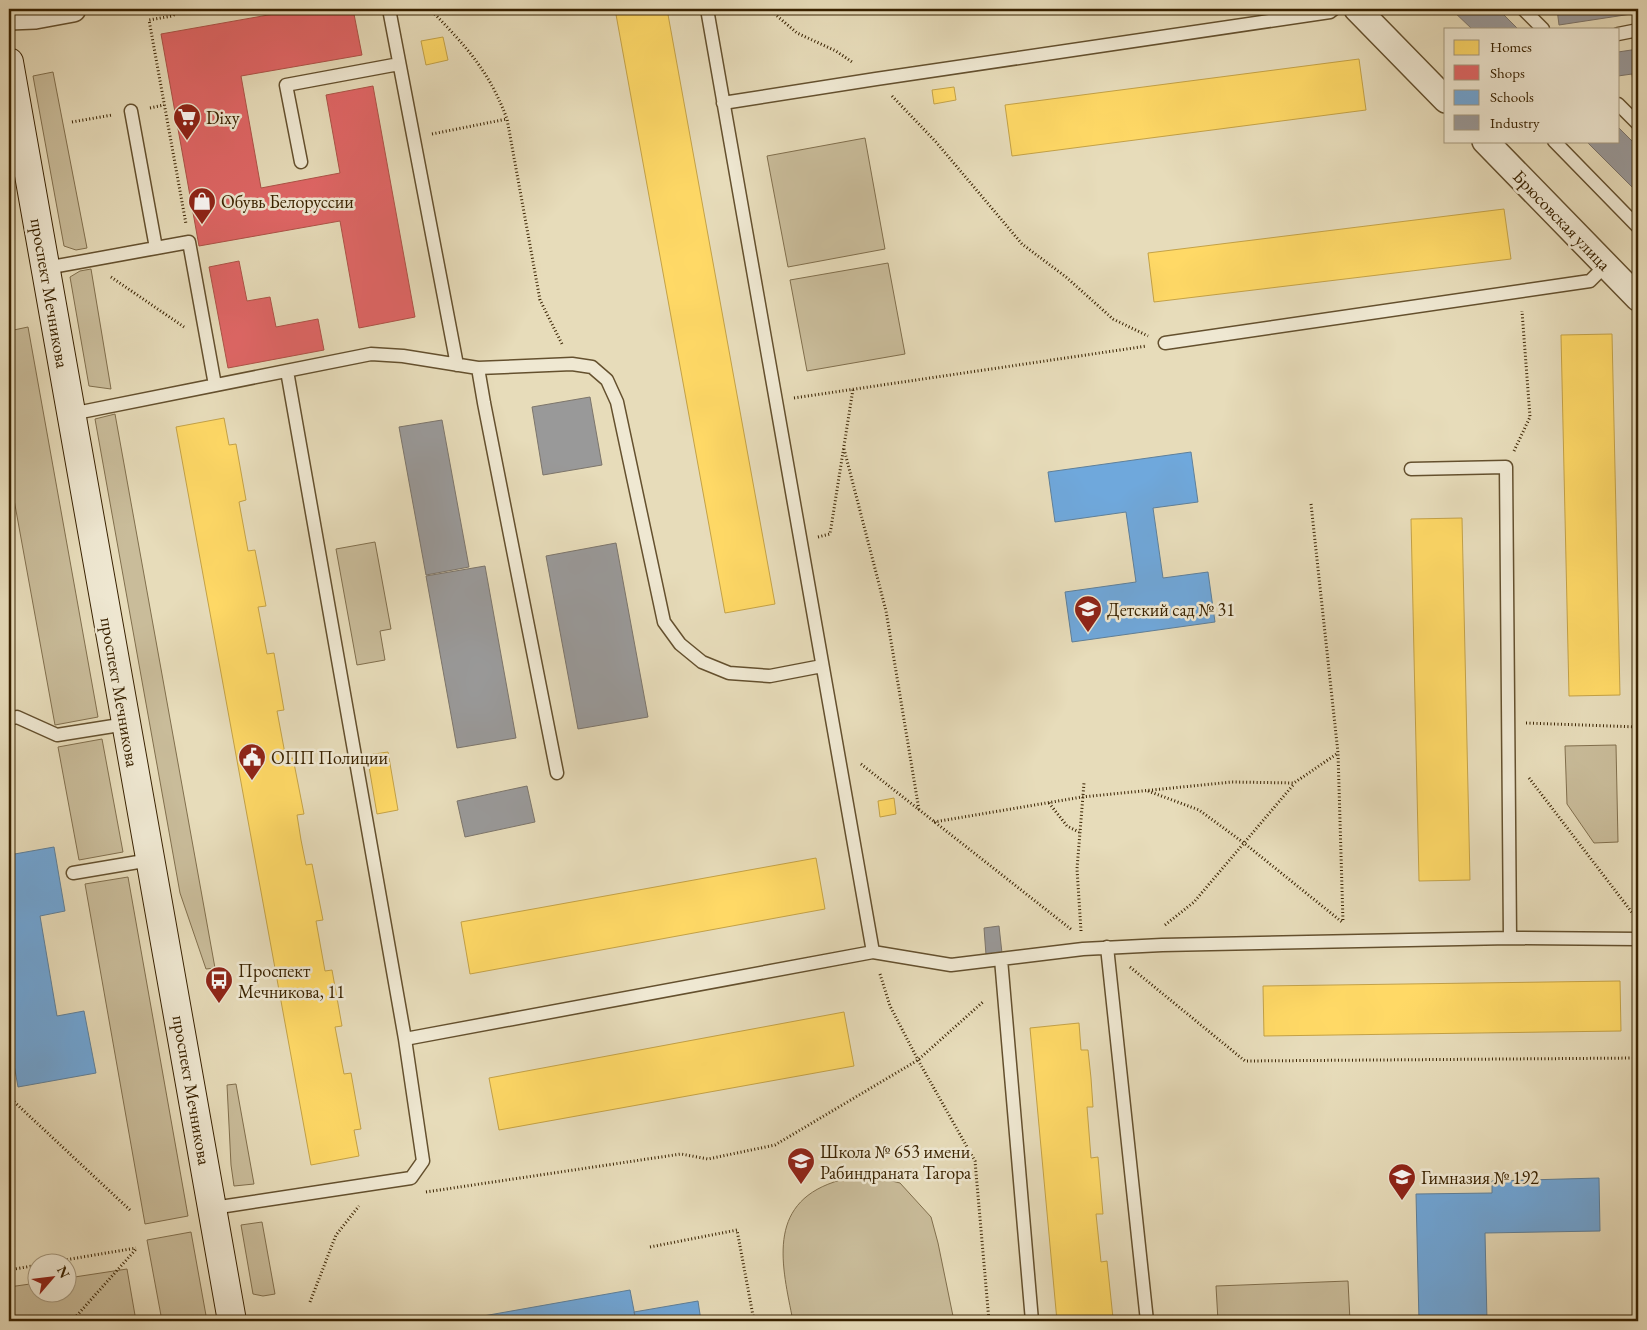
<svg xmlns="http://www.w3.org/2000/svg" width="1647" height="1330" font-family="'EB Garamond',serif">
  <rect width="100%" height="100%" fill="#e7dcba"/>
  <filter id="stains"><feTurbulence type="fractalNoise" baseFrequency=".004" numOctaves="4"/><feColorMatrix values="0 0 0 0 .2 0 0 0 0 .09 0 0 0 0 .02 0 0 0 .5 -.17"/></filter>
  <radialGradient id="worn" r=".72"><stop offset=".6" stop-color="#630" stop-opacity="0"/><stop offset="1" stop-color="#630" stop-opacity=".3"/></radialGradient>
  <path fill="#c9bc9a" stroke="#816f4d" d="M 53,72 L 87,248 L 76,250 L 64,246 L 33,76 Z
    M 865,138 L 885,249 L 788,267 L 767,156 Z
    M 888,263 L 905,354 L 807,371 L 790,280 Z
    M 91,269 L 111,389 L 89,386 L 70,277 L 80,271 Z
    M 28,327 L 98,717 L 55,725 L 9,472 L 9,331 Z
    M 115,414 L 215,968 L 206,969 L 180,893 L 95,419 Z
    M 375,542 L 391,629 L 380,631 L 385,660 L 357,665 L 336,549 Z
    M 102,739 L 123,852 L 79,860 L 58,747 Z
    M 1616,745 L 1618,842 L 1594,843 L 1567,804 L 1565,746 Z
    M 128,877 L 188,1216 L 145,1224 L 85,884 Z
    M 236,1084 L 254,1184 L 234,1186 L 231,1165 L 227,1085 Z
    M 876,1177 L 900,1183 L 931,1217 L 938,1243 L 954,1321 L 793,1321 C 782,1266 766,1205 834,1182 C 847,1177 863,1178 876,1177 Z
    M 262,1222 L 275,1294 L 263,1296 L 253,1294 L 241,1225 Z
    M 191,1232 L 207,1321 L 162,1321 L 147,1240 Z
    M 127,1269 L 136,1321 L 9,1321 L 9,1287 L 37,1283 L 38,1292 L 68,1292 L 68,1278 Z
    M 1348,1281 L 1350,1321 L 1218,1321 L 1216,1286 Z"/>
  <path fill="#ffd966" stroke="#c4a247" d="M 615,9 L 667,9 L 775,604 L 725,613 Z
    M 443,37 L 448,60 L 426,65 L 421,41 Z
    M 1359,59 L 1366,110 L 1012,156 L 1005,105 Z
    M 954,87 L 956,100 L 934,104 L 932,90 Z
    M 1504,209 L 1511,259 L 1154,302 L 1148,253 Z
    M 1612,334 L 1620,695 L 1569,696 L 1561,335 Z
    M 224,418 L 229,445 L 236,444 L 246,500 L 239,502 L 248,551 L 255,550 L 266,606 L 258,607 L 267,654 L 274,653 L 284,710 L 277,711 L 286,759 L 293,758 L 304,814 L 297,815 L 301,840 L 306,865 L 312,864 L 323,920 L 316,921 L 325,971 L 332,970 L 342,1026 L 335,1027 L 344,1074 L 351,1073 L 361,1129 L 354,1130 L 359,1156 L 311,1165 L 176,427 Z
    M 1462,518 L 1470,880 L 1419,881 L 1411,519 Z
    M 388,752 L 398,810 L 377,814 L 367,755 Z
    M 894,798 L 896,814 L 880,817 L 878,801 Z
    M 816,858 L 825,909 L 470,974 L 461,922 Z
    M 1620,981 L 1621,1031 L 1264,1036 L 1263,986 Z
    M 844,1012 L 854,1066 L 499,1130 L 489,1078 Z
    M 1079,1023 L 1081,1050 L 1088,1050 L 1091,1078 L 1093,1107 L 1087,1107 L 1091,1158 L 1098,1157 L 1103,1214 L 1096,1214 L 1101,1262 L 1107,1261 L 1113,1318 L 1106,1319 L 1106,1321 L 1057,1321 L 1030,1028 Z"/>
  <path fill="#e06666" stroke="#ae5247" d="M 302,9 L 353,9 L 362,55 L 241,76 L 261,188 L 340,173 L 326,95 L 373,86 L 415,317 L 359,328 L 340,221 L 199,246 L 161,34 Z
    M 239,261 L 247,301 L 270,297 L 276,327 L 318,319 L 324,350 L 228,368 L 209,267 Z"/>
  <path fill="#6fa8dc" stroke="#5f809a" d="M 1191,452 L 1198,502 L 1153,508 L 1163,578 L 1208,572 L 1215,622 L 1072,642 L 1065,592 L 1136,582 L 1126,512 L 1055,522 L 1048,472 Z
    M 54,847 L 65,911 L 40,916 L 57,1016 L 84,1011 L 96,1073 L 18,1087 L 9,1037 L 9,851 L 9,855 Z
    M 1599,1178 L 1600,1231 L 1485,1233 L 1487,1321 L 1419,1321 L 1416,1194 L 1492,1193 L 1492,1181 Z
    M 630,1290 L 636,1321 L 455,1321 Z
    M 698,1301 L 701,1321 L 636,1321 L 634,1312 Z"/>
  <path fill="#999" stroke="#7c756b" d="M 1451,9 L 1498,9 L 1518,29 L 1472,29 Z
    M 1557,9 L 1638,9 L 1638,13 L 1559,25 Z
    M 1638,49 L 1638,104 L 1636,104 L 1632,74 L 1618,76 L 1618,52 Z
    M 1618,127 L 1638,147 L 1638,193 L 1586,141 L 1618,141 Z
    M 590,397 L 602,465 L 543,475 L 532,407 Z
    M 442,420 L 469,567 L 426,575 L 399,427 Z
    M 616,543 L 648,717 L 578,729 L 546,556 Z
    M 485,566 L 516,738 L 457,748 L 426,576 Z
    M 527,786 L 535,822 L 465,837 L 457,801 Z
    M 999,926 L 1002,953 L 986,955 L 984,928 Z"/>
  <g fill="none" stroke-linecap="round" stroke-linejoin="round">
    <g stroke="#64502e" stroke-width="15">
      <path id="lane" d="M 389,9 L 457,365
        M 707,9 L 873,952
        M 1523,9 L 1543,29
        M 1618,34 L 1638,30
        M 723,103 L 876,79 L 1330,12 L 1334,9
        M 1618,104 L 1638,124
        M 1554,141 L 1638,227
        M 301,162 L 286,85 L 399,64
        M 156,248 L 189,242 L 215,385
        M 46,268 L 156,248 L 131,111
        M 1165,343 L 1590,281 L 1606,265
        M 478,368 L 484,403 L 557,773
        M 71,414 L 371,354 L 403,356 L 478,368 L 572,364 L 592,367 L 607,380 L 617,402 L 664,622 L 680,644 L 702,662 L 729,673 L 770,676 L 822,666
        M 1411,469 L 1506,467 L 1510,938
        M 9,719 L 17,717 L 57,735 L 126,724
        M 73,873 L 150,860
        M 1107,947 L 1147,1321
        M 1001,959 L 1032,1321
        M 405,1039 L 873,952 L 951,965 L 1083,949 L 1162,945 L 1510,938 L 1638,939
        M 213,1208 L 411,1178 L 423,1161 L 405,1039 L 287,371"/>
    </g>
    <g stroke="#64502e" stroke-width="28">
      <path id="street" d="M 1357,9 L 1446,100
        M 9,17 L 35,16 L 73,9
        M 1485,141 L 1638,298"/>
    </g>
    <g stroke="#392200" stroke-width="30">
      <path id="secondary" d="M 9,62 L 232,1321"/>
    </g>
    <path stroke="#392200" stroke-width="3" stroke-dasharray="1 2.5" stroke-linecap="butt" d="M 183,9 L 172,16 L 149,20 L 186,224
      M 430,9 C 449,29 470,50 485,74 C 494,88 501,103 507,119 L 540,300 L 563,346
      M 769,9 L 797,33 L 836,51 L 852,62
      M 892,96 L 936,142 L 1022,244 L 1066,277 L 1113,319 L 1148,336
      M 150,108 L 164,105
      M 72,122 L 112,115
      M 432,134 L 507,119
      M 111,277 L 184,327
      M 794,398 L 1147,346
      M 844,449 L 886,611 L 919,810
      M 1514,451 L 1530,417 L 1522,311
      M 1311,504 L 1338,753 L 1343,922
      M 818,537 L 830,534 L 853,389
      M 1526,723 L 1638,727
      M 861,764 L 1072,930
      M 1529,778 L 1637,919
      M 1148,791 L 1199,810 L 1244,843 L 1342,922
      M 1049,803 L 1067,826 L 1079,832
      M 934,822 L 1082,797 L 1232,782 L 1294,783 L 1338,753
      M 1165,925 L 1194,902 L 1294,784
      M 1081,931 L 1077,869 L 1084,783
      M 1130,967 L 1245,1061 L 1638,1058
      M 880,974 L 890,1006 L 918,1060 L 975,1161 L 989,1321
      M 9,1097 L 131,1211
      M 426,1192 L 681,1154 L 708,1159 L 775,1145 L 918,1060 L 984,1001
      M 650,1247 L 737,1230 L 754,1321
      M 53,1262 L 136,1248
      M 9,1270 L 38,1265
      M 310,1302 L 336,1235 L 359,1206
      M 72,1321 L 137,1248"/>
    <use href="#lane" stroke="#efe8d2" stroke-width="12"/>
    <use href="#street" stroke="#efe8d2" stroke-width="25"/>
    <use href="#secondary" stroke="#efe8d2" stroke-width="28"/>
  </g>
  <defs>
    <g id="supermarket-pin" transform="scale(1.4375)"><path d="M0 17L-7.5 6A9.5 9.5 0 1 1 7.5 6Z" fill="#8f2418" stroke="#efe8d2"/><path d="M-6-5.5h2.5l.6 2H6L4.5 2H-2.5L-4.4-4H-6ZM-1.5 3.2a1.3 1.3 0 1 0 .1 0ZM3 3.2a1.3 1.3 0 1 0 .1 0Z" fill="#fff"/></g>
    <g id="shop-pin" transform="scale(1.4375)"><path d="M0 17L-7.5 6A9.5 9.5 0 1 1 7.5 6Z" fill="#8f2418" stroke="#efe8d2"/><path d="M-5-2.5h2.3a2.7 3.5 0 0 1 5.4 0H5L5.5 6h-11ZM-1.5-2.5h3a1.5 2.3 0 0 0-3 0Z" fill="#fff"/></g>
    <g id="school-pin" transform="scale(1.4375)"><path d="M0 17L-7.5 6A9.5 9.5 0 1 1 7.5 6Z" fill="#8f2418" stroke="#efe8d2"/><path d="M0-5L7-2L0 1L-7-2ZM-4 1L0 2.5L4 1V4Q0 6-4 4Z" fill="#fff"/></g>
    <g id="civic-pin" transform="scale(1.4375)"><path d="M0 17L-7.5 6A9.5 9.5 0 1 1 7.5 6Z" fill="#8f2418" stroke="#efe8d2"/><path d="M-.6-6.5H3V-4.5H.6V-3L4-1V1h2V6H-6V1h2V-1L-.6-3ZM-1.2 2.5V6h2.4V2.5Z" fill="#fff"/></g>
    <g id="bus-pin" transform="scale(1.4375)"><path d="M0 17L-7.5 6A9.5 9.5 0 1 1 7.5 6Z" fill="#8f2418" stroke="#efe8d2"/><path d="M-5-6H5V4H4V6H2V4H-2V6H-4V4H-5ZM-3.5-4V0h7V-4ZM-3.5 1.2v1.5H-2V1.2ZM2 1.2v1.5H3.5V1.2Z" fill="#fff"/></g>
  </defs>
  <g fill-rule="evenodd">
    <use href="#supermarket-pin" x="187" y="117"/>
    <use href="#shop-pin" x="202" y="201"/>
    <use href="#school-pin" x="1088" y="609"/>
    <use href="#civic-pin" x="252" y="757"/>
    <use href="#bus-pin" x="219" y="980"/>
    <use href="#school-pin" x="801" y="1161"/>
    <use href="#school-pin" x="1402" y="1177"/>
  </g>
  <g text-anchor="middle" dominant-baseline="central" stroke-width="5" stroke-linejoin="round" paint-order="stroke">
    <g font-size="18" fill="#392200" stroke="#efe8d2" text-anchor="start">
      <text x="206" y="117">Dixy</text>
      <text x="221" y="201">Обувь Белоруссии</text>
      <text x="1107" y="609">Детский сад № 31</text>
      <text x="271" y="757">ОПП Полиции</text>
      <text x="238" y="970">Проспект<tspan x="238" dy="21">Мечникова, 11</tspan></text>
      <text x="820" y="1151">Школа № 653 имени<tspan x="820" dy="21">Рабиндраната Тагора</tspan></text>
      <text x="1421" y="1177">Гимназия № 192</text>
    </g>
    <g font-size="18" fill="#392200" stroke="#efe8d2">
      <text transform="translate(1562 220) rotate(46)">Брюсовская улица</text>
      <text transform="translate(50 293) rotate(80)">проспект Мечникова</text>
      <text transform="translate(120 692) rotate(80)">проспект Мечникова</text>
      <text transform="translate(192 1090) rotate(80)">проспект Мечникова</text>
    </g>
  </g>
  <rect width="1647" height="1330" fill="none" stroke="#e7dcba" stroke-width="30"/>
  <rect x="10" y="10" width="1627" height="1310" fill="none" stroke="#392200" stroke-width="2.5"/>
  <rect x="15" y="15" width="1617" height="1300" fill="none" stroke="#392200"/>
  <rect x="1444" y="28" width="175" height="115" fill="#efe8d2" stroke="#a6997e"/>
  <rect x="1454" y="40" width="25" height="15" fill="#ffd966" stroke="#a6997e"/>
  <text x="1490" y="52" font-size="15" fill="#392200">Homes</text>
  <rect x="1454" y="65" width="25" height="15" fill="#e06666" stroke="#a6997e"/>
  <text x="1490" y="78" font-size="15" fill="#392200">Shops</text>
  <rect x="1454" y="90" width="25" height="15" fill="#6fa8dc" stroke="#a6997e"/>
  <text x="1490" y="102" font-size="15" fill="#392200">Schools</text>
  <rect x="1454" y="115" width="25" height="15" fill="#999999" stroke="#a6997e"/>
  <text x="1490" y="128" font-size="15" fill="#392200">Industry</text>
  <g transform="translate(52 1278) rotate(62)"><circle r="24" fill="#efe8d2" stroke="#a6997e"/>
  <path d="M0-4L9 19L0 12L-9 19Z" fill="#8f2418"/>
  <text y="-8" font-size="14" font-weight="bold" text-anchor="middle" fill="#392200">N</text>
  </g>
  <rect width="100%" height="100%" filter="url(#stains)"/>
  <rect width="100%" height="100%" fill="url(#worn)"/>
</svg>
